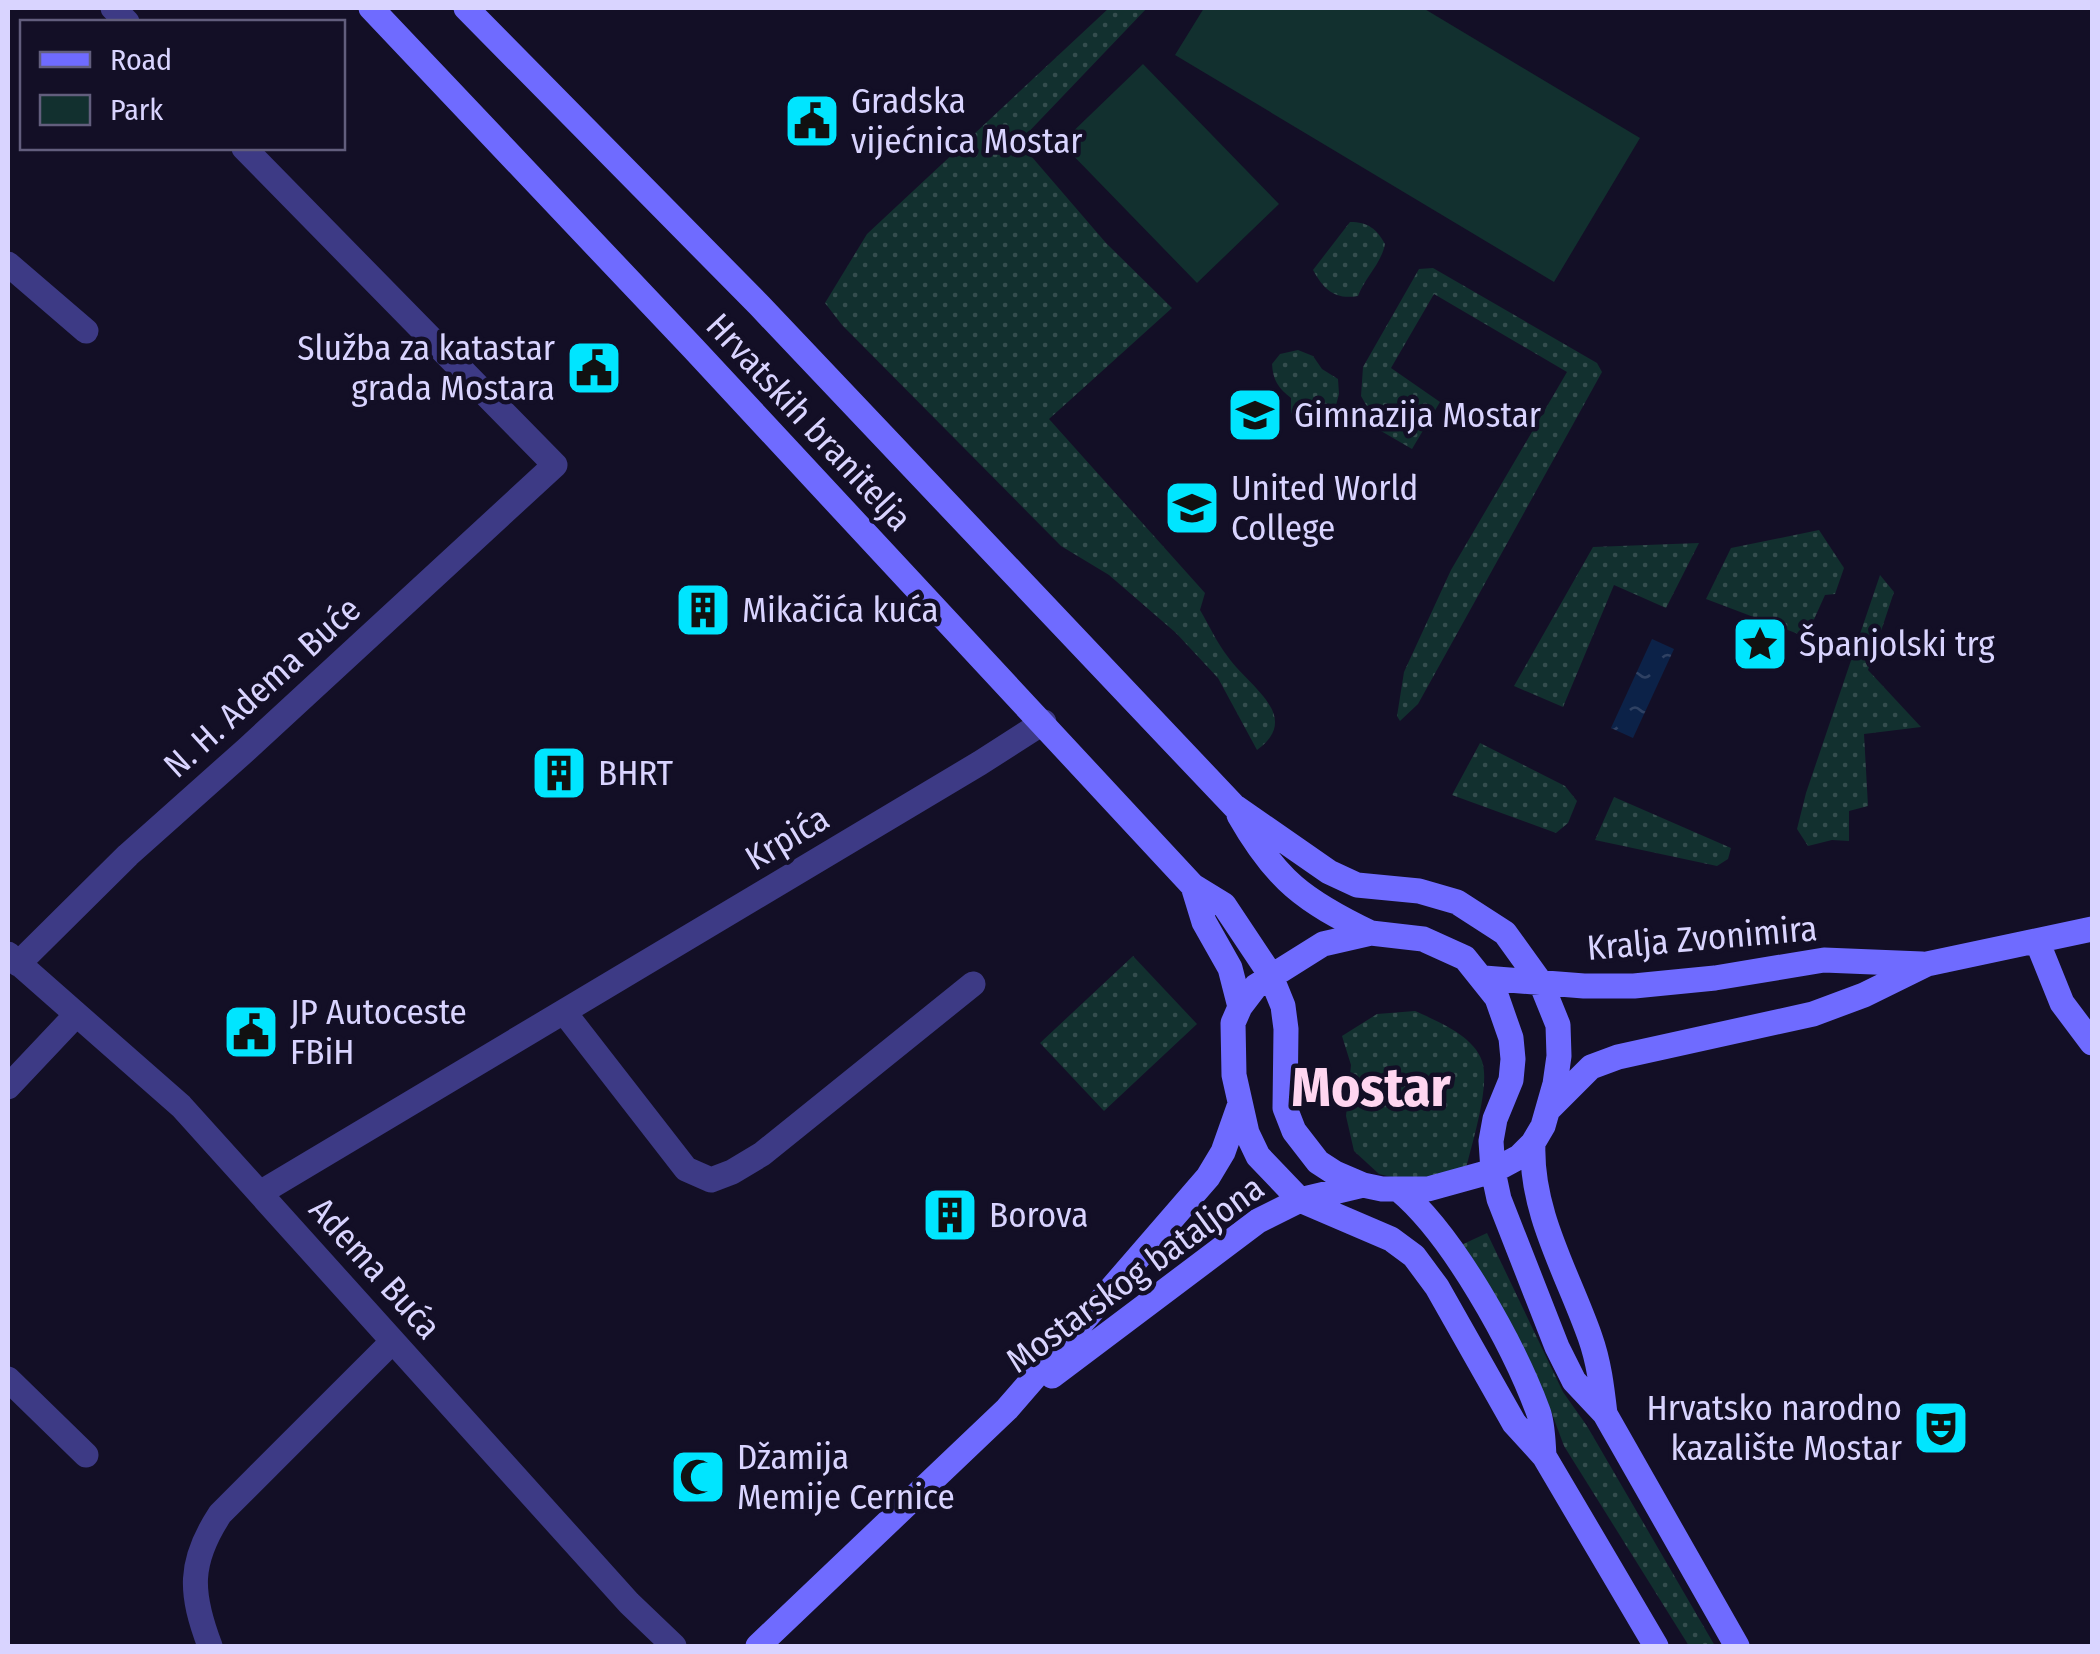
<svg xmlns="http://www.w3.org/2000/svg" width="2100" height="1654" font-family="'Fira Sans Condensed',sans-serif">
  <defs>
    <pattern id="grass-dots" width="8" height="8" patternUnits="userSpaceOnUse" patternTransform="scale(2.5)"><rect width="8" height="8" fill="#12302f"/><path d="M2 2h.1M6 6h.1" fill="none" stroke="#344d4e" stroke-width="1.8" stroke-linecap="round"/></pattern>
    <pattern id="water-ripples" width="26" height="14" patternUnits="userSpaceOnUse" patternTransform="scale(2.5)"><rect width="26" height="14" fill="#0c2248"/><path d="M2 4q2-2 4 0t4 0M15 11q2-2 4 0t4 0" fill="none" stroke="#2f4163"/></pattern>
  </defs>
  <rect width="100%" height="100%" fill="#130f26"/>
  <path fill="url(#grass-dots)" d="M 1109,8 L 1147,8 L 1019,142 L 1106,243 L 1172,308 L 1049,419 L 1205,593 L 1200,610 C 1209,625 1217,643 1228,657 C 1249,687 1303,716 1257,750 L 1218,678 L 1176,633 L 1109,575 L 1061,546 L 842,325 L 825,303 L 867,234 Z
    M 1350,222 C 1368,222 1377,229 1385,244 C 1381,264 1366,276 1358,296 C 1335,300 1324,290 1313,270 Z
    M 1433,268 L 1597,363 L 1602,372 L 1418,704 L 1400,721 L 1397,716 L 1404,672 L 1451,570 L 1567,372 L 1434,294 L 1391,368 L 1440,402 L 1412,449 L 1381,431 L 1361,396 L 1363,367 L 1419,269 Z
    M 1298,350 L 1313,356 L 1322,369 L 1338,379 L 1339,394 L 1332,420 L 1301,420 L 1291,413 L 1291,398 C 1278,388 1273,380 1272,364 L 1280,354 Z
    M 1819,530 L 1844,568 L 1835,594 L 1825,595 L 1806,637 L 1706,599 L 1731,548 Z
    M 1699,543 L 1666,608 L 1614,585 L 1563,707 L 1514,686 L 1593,547 Z
    M 1880,575 L 1894,592 L 1868,670 L 1921,727 L 1864,734 L 1868,806 L 1849,811 L 1849,841 L 1832,840 L 1808,846 L 1797,829 L 1806,793 Z
    M 1480,743 L 1565,786 L 1577,801 L 1568,823 L 1556,833 L 1452,795 Z
    M 1614,797 L 1731,848 L 1728,859 L 1717,866 L 1595,840 Z
    M 1133,956 L 1197,1024 L 1104,1111 L 1040,1043 Z
    M 1415,1011 C 1437,1021 1474,1036 1482,1061 C 1491,1087 1470,1149 1464,1177 L 1415,1183 L 1379,1174 L 1354,1151 L 1346,1116 L 1351,1065 L 1342,1036 L 1377,1014 Z
    M 1487,1233 L 1563,1392 L 1587,1426 L 1715,1646 L 1689,1646 L 1564,1446 L 1548,1403 L 1459,1246 Z"/>
  <path fill="#12302f" d="M 1204,8 L 1423,8 L 1640,138 L 1554,282 L 1175,55 Z
    M 1143,64 L 1279,204 L 1197,283 L 1061,143 Z"/>
  <path fill="url(#water-ripples)" d="M 1652,639 L 1674,649 L 1633,738 L 1611,728 Z"/>
  <g fill="none" stroke-linecap="round" stroke-linejoin="round">
    <path stroke="#3d3a85" stroke-width="25" d="M 113,8 L 127,22
      M 8,264 L 86,331
      M 8,954 L 181,1106 L 629,1603 L 674,1646
      M 18,964 L 128,855 L 247,749 L 555,465 L 244,148
      M 564,1012 L 686,1169 L 711,1180 L 732,1172 L 762,1154 L 973,984
      M 8,1087 L 76,1015
      M 260,1193 L 980,763 L 1044,722
      M 8,1379 L 86,1455
      M 210,1646 C 190,1593 188,1563 220,1514 L 393,1341"/>
    <path stroke="#6f6bff" stroke-width="25" d="M 371,8 L 693,348 L 1193,886 L 1224,905 L 1270,974 L 1283,1006 L 1286,1029 L 1285,1108 L 1294,1131 L 1318,1162 L 1335,1173 L 1363,1185 L 1382,1189 L 1428,1189 L 1493,1171 L 1519,1157 L 1533,1143 L 1543,1126 L 1555,1084 L 1559,1056 L 1558,1025 L 1541,983 L 1505,933 L 1457,902 L 1419,891 L 1357,885 L 1329,872 L 1234,806 L 760,306 L 466,8
      M 1239,815 C 1276,880 1304,901 1371,933
      M 1193,886 L 1204,922 L 1230,968 L 1240,1007
      M 2037,941 L 2062,1003 L 2092,1043
      M 1484,978 L 1584,986 L 1634,986 L 1715,978 L 1824,960 L 1922,964
      M 1550,1108 L 1591,1067 L 1618,1057 L 1813,1014 L 1864,995 L 1927,964 L 2092,929
      M 1533,1143 C 1530,1212 1568,1274 1590,1337 C 1599,1362 1602,1388 1605,1414
      M 1399,1190 C 1453,1235 1513,1344 1538,1411 C 1543,1424 1543,1442 1544,1456
      M 1052,1376 L 1258,1221 L 1300,1200 L 1363,1185
      M 758,1646 L 1007,1409 L 1208,1177 L 1223,1152 L 1240,1104
      M 1656,1646 L 1544,1456 L 1514,1423 L 1437,1287 L 1414,1256 L 1391,1239 L 1300,1200 L 1258,1156 L 1247,1133 L 1234,1075 L 1233,1023 L 1240,1007 L 1256,986 L 1323,944 L 1371,933 L 1423,939 L 1465,958 L 1497,998 L 1511,1038 L 1513,1059 L 1511,1080 L 1495,1119 L 1491,1141 L 1493,1171 L 1499,1199 L 1557,1347 L 1574,1381 L 1605,1414 L 1737,1646"/>
  </g>
  <defs>
    <g id="civic-square" transform="scale(2.875)"><rect x="-9" y="-9" width="18" height="18" rx="4" fill="#00e5ff" stroke="#130f26"/><path d="M-.6-6.5H3V-4.5H.6V-3L4-1V1h2V6H-6V1h2V-1L-.6-3ZM-1.2 2.5V6h2.4V2.5Z" fill="#111"/></g>
    <g id="school-square" transform="scale(2.875)"><rect x="-9" y="-9" width="18" height="18" rx="4" fill="#00e5ff" stroke="#130f26"/><path d="M0-5L7-2L0 1L-7-2ZM-4 1L0 2.5L4 1V4Q0 6-4 4Z" fill="#111"/></g>
    <g id="building-square" transform="scale(2.875)"><rect x="-9" y="-9" width="18" height="18" rx="4" fill="#00e5ff" stroke="#130f26"/><path d="M-4-6H4V6H1V3H-1V6H-4ZM-2.5-4.3h1.7v1.8h-1.7ZM.8-4.3h1.7v1.8H.8ZM-2.5-1h1.7V.8h-1.7ZM.8-1h1.7V.8H.8Z" fill="#111"/></g>
    <g id="sight-square" transform="scale(2.875)"><rect x="-9" y="-9" width="18" height="18" rx="4" fill="#00e5ff" stroke="#130f26"/><path d="M0-6L1.8-2.2L6-1.7L2.9 1.2L3.7 5.4L0 3.3L-3.7 5.4L-2.9 1.2L-6-1.7L-1.8-2.2Z" fill="#111"/></g>
    <g id="theatre-square" transform="scale(2.875)"><rect x="-9" y="-9" width="18" height="18" rx="4" fill="#00e5ff" stroke="#130f26"/><path d="M-5-5.5Q0-4 5-5.5V0Q5 5 0 6Q-5 5-5 0ZM-3.3-2.5H-1v1.5H-3.3ZM1-2.5H3.3v1.5H1ZM-2.8 1Q0 5.5 2.8 1Z" fill="#111"/></g>
    <g id="mosque-square" transform="scale(2.875)"><rect x="-9" y="-9" width="18" height="18" rx="4" fill="#00e5ff" stroke="#130f26"/><path d="M3.5-4.9A6 6 0 1 0 3.5 4.9A5 5 0 1 1 3.5-4.9Z" fill="#111"/></g>
  </defs>
  <g fill-rule="evenodd">
    <use href="#civic-square" x="812" y="121"/>
    <use href="#civic-square" x="594" y="368"/>
    <use href="#school-square" x="1255" y="415"/>
    <use href="#school-square" x="1192" y="508"/>
    <use href="#building-square" x="703" y="610"/>
    <use href="#sight-square" x="1760" y="644"/>
    <use href="#building-square" x="559" y="773"/>
    <use href="#civic-square" x="251" y="1032"/>
    <use href="#building-square" x="950" y="1215"/>
    <use href="#theatre-square" x="1941" y="1428"/>
    <use href="#mosque-square" x="698" y="1477"/>
  </g>
  <g text-anchor="middle" dominant-baseline="central" stroke-width="9" stroke-linejoin="round" paint-order="stroke">
    <g font-size="35" fill="#d9d4ff" stroke="#130f26" text-anchor="start">
      <text x="851" y="101">Gradska<tspan x="851" dy="40">vijećnica Mostar</tspan></text>
      <text x="555" y="348" text-anchor="end">Služba za katastar<tspan x="555" dy="40">grada Mostara</tspan></text>
      <text x="1294" y="415">Gimnazija Mostar</text>
      <text x="1231" y="488">United World<tspan x="1231" dy="40">College</tspan></text>
      <text x="742" y="610">Mikačića kuća</text>
      <text x="1799" y="644">Španjolski trg</text>
      <text x="598" y="773">BHRT</text>
      <text x="290" y="1012">JP Autoceste<tspan x="290" dy="40">FBiH</tspan></text>
      <text x="989" y="1215">Borova</text>
      <text x="1902" y="1408" text-anchor="end">Hrvatsko narodno<tspan x="1902" dy="40">kazalište Mostar</tspan></text>
      <text x="737" y="1457">Džamija<tspan x="737" dy="40">Memije Cernice</tspan></text>
    </g>
    <g font-size="35" fill="#d9d4ff" stroke="#130f26">
      <text transform="translate(809 422) rotate(47)">Hrvatskih branitelja</text>
      <text transform="translate(262 687) rotate(-42)">N. H. Adema Buće</text>
      <text transform="translate(787 838) rotate(-31)">Krpića</text>
      <text transform="translate(1702 938) rotate(-5)">Kralja Zvonimira</text>
      <text transform="translate(375 1268) rotate(48)">Adema Buća</text>
      <text transform="translate(1135 1274) rotate(-36)">Mostarskog bataljona</text>
    </g>
    <g font-size="55" font-weight="bold" fill="#ffd6f0" stroke="#130f26">
      <text x="1371" y="1088">Mostar</text>
    </g>
  </g>
  <rect width="2100" height="1654" fill="none" stroke="#d9d4ff" stroke-width="20"/>
  <rect x="20" y="20" width="325" height="130" fill="#130f26" stroke="#625e7d" stroke-width="2.5"/>
  <rect x="40" y="52" width="50" height="15" fill="#6f6bff" stroke="#625e7d" stroke-width="2.5"/>
  <text x="110" y="70" font-size="30" fill="#d9d4ff">Road</text>
  <rect x="40" y="95" width="50" height="30" fill="#12302f" stroke="#625e7d" stroke-width="2.5"/>
  <text x="110" y="120" font-size="30" fill="#d9d4ff">Park</text>
</svg>
